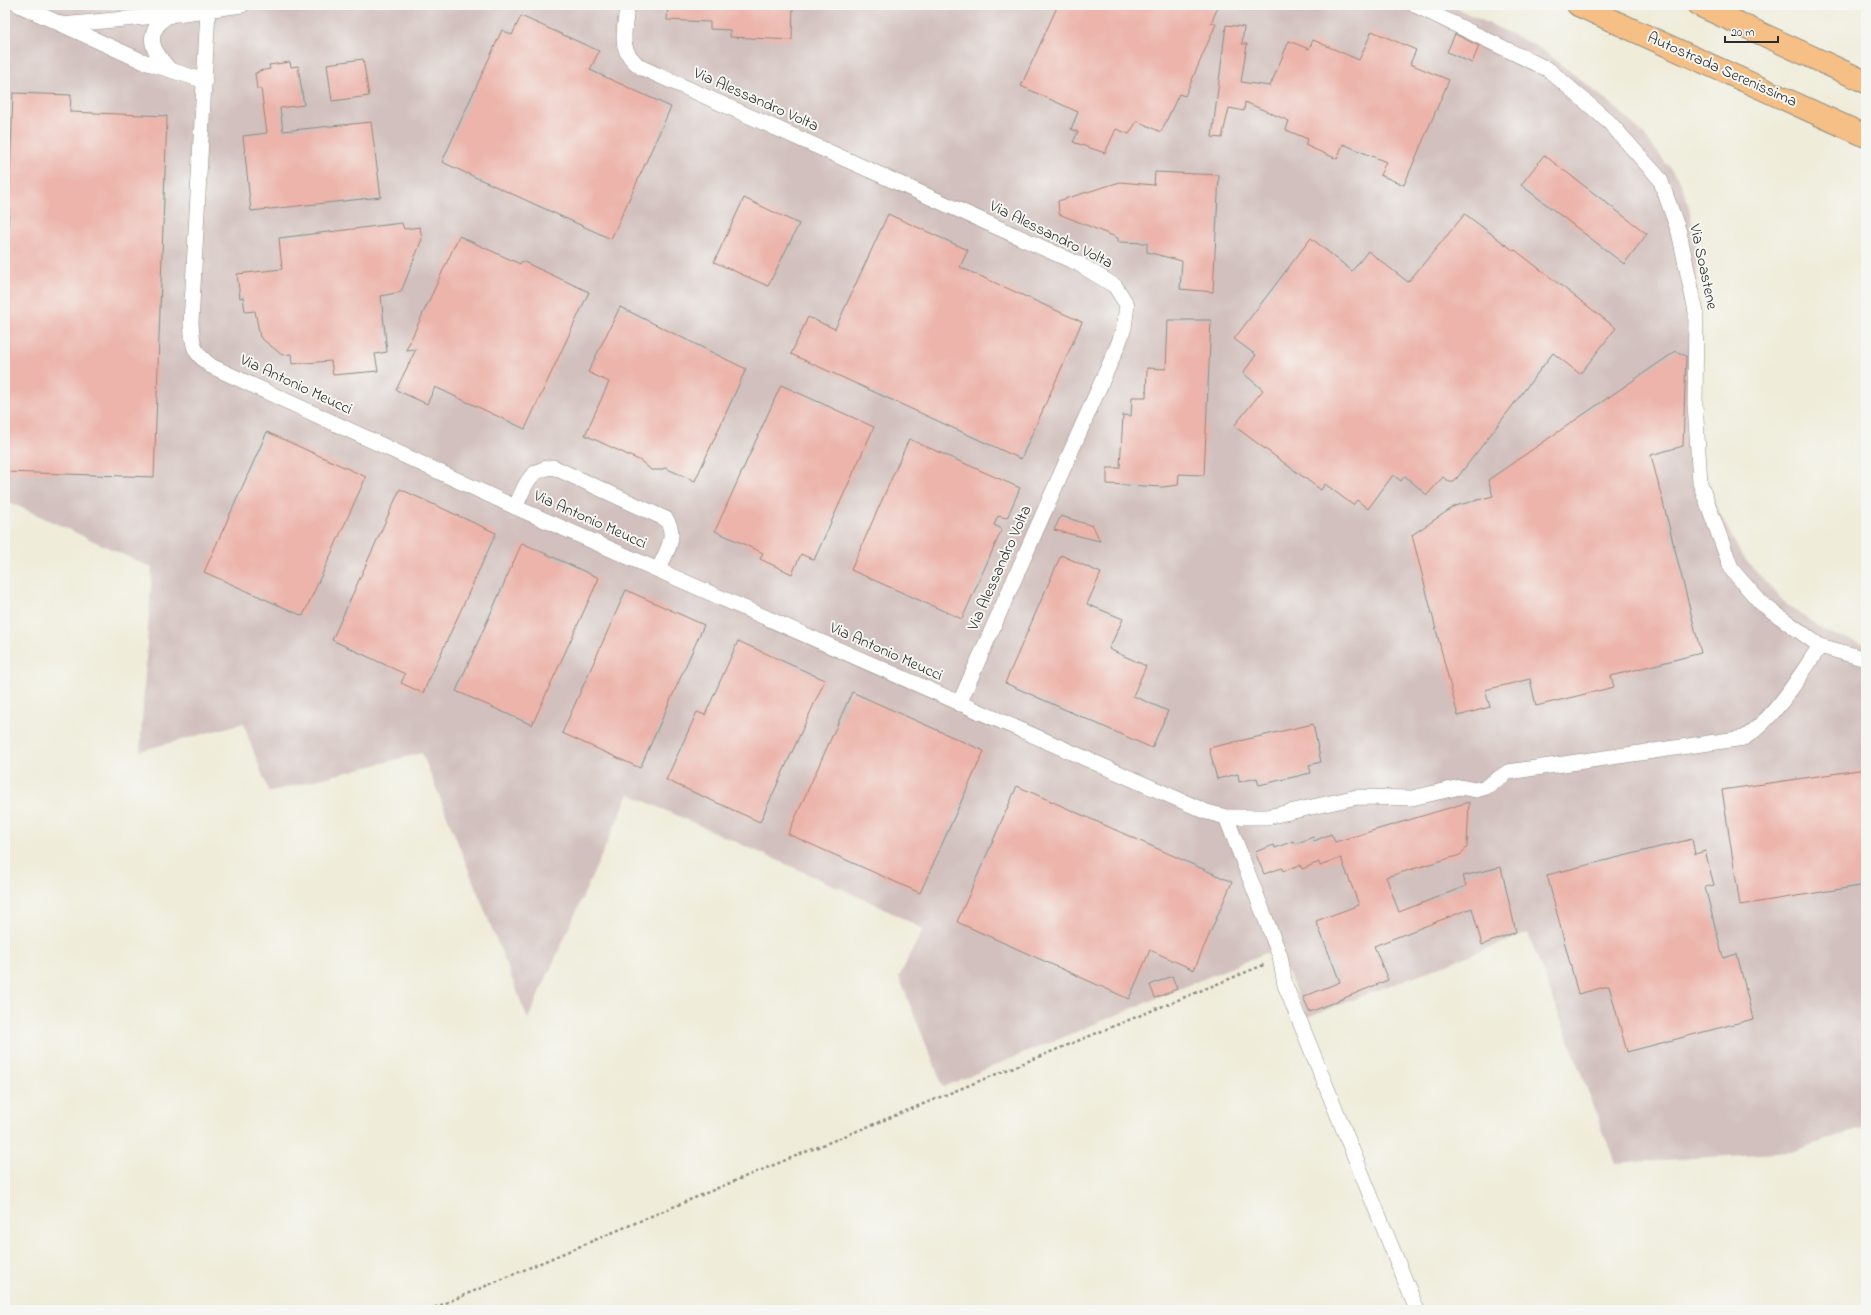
<svg xmlns="http://www.w3.org/2000/svg" width="1871" height="1315" font-family="'Indie Flower',sans-serif">
  <rect width="100%" height="100%" fill="#f6f6f2"/>
  <filter id="ink" filterUnits="userSpaceOnUse"><feTurbulence type="fractalNoise" baseFrequency=".025" numOctaves="2"/><feDisplacementMap in="SourceGraphic" scale="8" xChannelSelector="R" yChannelSelector="G"/><feConvolveMatrix kernelMatrix="1 2 1 2 8 2 1 2 1" color-interpolation-filters="sRGB"/></filter>
  <filter id="wash" filterUnits="userSpaceOnUse"><feTurbulence type="fractalNoise" baseFrequency=".012" numOctaves="4" result="noise"/><feDisplacementMap in="SourceGraphic" scale="16" xChannelSelector="R" yChannelSelector="G"/><feGaussianBlur stdDeviation="0.9" result="paint"/><feColorMatrix in="noise" values="0 0 0 0 0 0 0 0 0 0 0 0 0 0 0 0 0 1.4 0 .05"/><feComposite in="paint" operator="in"/></filter>
  <g filter="url(#wash)">
    <rect width="100%" height="100%" fill="#efecd9"/>
    <path fill="#d1c0bd" d="M 5,5 L 1449,5 L 1537,46 L 1614,106 L 1644,135 L 1680,181 L 1689,207 L 1698,257 L 1693,416 L 1710,495 L 1742,556 L 1787,605 L 1826,632 L 1866,645 L 1866,1126 L 1791,1152 L 1615,1163 L 1528,933 L 1307,1017 L 1282,960 L 1273,950 L 943,1087 L 899,977 L 923,929 L 875,904 L 629,794 L 528,1019 L 422,753 L 269,792 L 248,737 L 244,723 L 140,751 L 152,568 L 5,500 Z"/>
    <g id="blocks">
      <path fill="#ecb4aa" d="M 668,5 L 793,5 L 792,40 L 730,37 L 730,30 L 710,29 L 710,22 L 667,20 Z
        M 1058,5 L 1219,5 L 1211,23 L 1216,24 L 1185,96 L 1179,94 L 1161,132 L 1137,121 L 1129,134 L 1116,129 L 1105,153 L 1073,142 L 1078,132 L 1071,129 L 1078,112 L 1021,86 Z
        M 521,16 L 599,51 L 590,70 L 671,107 L 611,239 L 442,162 L 502,30 L 512,35 Z
        M 1226,25 L 1244,27 L 1242,44 L 1247,44 L 1241,82 L 1270,86 L 1289,41 L 1309,49 L 1313,40 L 1359,60 L 1372,31 L 1416,50 L 1410,64 L 1449,80 L 1404,185 L 1380,175 L 1386,162 L 1343,144 L 1337,159 L 1305,145 L 1308,139 L 1286,130 L 1289,121 L 1245,102 L 1244,111 L 1229,108 L 1222,138 L 1212,137 Z
        M 1455,34 L 1479,46 L 1472,63 L 1447,52 Z
        M 363,59 L 369,96 L 332,101 L 327,64 Z
        M 290,62 L 291,67 L 298,66 L 304,105 L 280,108 L 283,131 L 371,122 L 381,197 L 251,211 L 243,136 L 267,133 L 261,89 L 257,89 L 255,73 L 258,73 L 258,71 L 270,69 L 269,65 Z
        M 13,93 L 71,95 L 70,112 L 167,116 L 154,477 L 5,472 L 5,319 Z
        M 1544,155 L 1647,234 L 1624,264 L 1521,185 Z
        M 1155,172 L 1219,175 L 1213,292 L 1180,289 L 1182,261 L 1147,252 L 1147,243 L 1118,242 L 1118,238 L 1059,214 L 1058,201 L 1120,182 L 1154,185 Z
        M 744,198 L 799,224 L 768,286 L 714,262 Z
        M 888,214 L 968,250 L 960,267 L 1082,322 L 1021,459 L 791,354 L 808,317 L 835,329 Z
        M 1465,214 L 1514,251 L 1515,250 L 1616,328 L 1580,374 L 1553,353 L 1454,482 L 1449,482 L 1443,477 L 1427,495 L 1405,476 L 1401,481 L 1393,475 L 1368,509 L 1357,500 L 1353,505 L 1325,484 L 1321,490 L 1234,426 L 1263,390 L 1243,373 L 1256,355 L 1234,339 L 1311,238 L 1352,271 L 1368,251 L 1408,282 Z
        M 402,223 L 404,229 L 420,227 L 422,239 L 401,292 L 381,296 L 387,352 L 375,354 L 378,371 L 333,375 L 331,361 L 292,364 L 291,354 L 282,355 L 260,337 L 255,311 L 245,312 L 243,297 L 240,298 L 237,274 L 282,269 L 279,238 Z
        M 459,236 L 520,264 L 522,261 L 589,292 L 525,429 L 435,387 L 427,404 L 396,390 L 416,349 L 406,350 Z
        M 620,307 L 746,369 L 695,481 L 665,468 L 660,470 L 651,470 L 641,461 L 585,435 L 609,382 L 588,372 Z
        M 1168,320 L 1211,320 L 1204,475 L 1179,474 L 1178,485 L 1163,487 L 1107,484 L 1107,468 L 1120,468 L 1123,415 L 1131,416 L 1132,397 L 1146,397 L 1147,368 L 1166,369 Z
        M 1676,351 L 1686,356 L 1683,446 L 1651,455 L 1701,653 L 1611,676 L 1614,687 L 1536,706 L 1530,679 L 1485,690 L 1490,707 L 1458,716 L 1412,535 L 1455,506 L 1493,496 L 1488,480 Z
        M 781,385 L 874,427 L 814,560 L 801,554 L 792,574 L 760,559 L 763,553 L 715,531 Z
        M 267,432 L 366,477 L 303,616 L 204,572 Z
        M 909,439 L 1020,488 L 1007,518 L 998,516 L 994,525 L 1002,529 L 962,619 L 851,570 Z
        M 400,489 L 496,533 L 423,693 L 401,683 L 405,674 L 332,640 Z
        M 1061,516 L 1093,526 L 1100,541 L 1054,530 Z
        M 522,543 L 599,578 L 532,725 L 456,691 Z
        M 1061,555 L 1101,573 L 1087,604 L 1123,619 L 1109,649 L 1146,666 L 1133,696 L 1168,711 L 1152,748 L 1005,683 Z
        M 626,590 L 704,625 L 640,768 L 562,733 Z
        M 738,641 L 825,680 L 760,822 L 666,780 L 697,712 L 705,715 Z
        M 852,692 L 984,751 L 920,893 L 788,834 Z
        M 1313,724 L 1321,762 L 1309,765 L 1311,773 L 1259,785 L 1257,778 L 1239,782 L 1238,774 L 1217,779 L 1209,748 Z
        M 1866,769 L 1866,885 L 1740,905 L 1722,790 Z
        M 1017,786 L 1232,882 L 1194,970 L 1150,950 L 1129,999 L 957,922 Z
        M 1469,802 L 1467,847 L 1460,855 L 1386,877 L 1399,912 L 1466,886 L 1463,876 L 1501,867 L 1516,932 L 1482,945 L 1472,908 L 1374,946 L 1388,980 L 1310,1012 L 1303,997 L 1340,982 L 1316,921 L 1359,905 L 1341,858 L 1320,866 L 1319,862 L 1302,869 L 1300,865 L 1283,871 L 1282,868 L 1264,874 L 1255,852 L 1274,845 L 1275,848 L 1293,841 L 1295,844 L 1313,837 L 1314,841 L 1331,834 L 1335,842 Z
        M 1692,839 L 1695,854 L 1705,851 L 1714,885 L 1705,887 L 1723,958 L 1737,954 L 1753,1019 L 1627,1052 L 1609,986 L 1578,994 L 1547,875 Z
        M 1172,976 L 1177,989 L 1155,998 L 1150,985 Z"/>
    </g>
  </g>
  <g filter="url(#ink)">
    <use href="#blocks" fill-opacity="0" stroke="#8d8c82" stroke-width="1"/>
    <g fill="none" stroke-linecap="round" stroke-linejoin="round">
      <g stroke="#8d8c82" stroke-width="16">
        <path id="street" d="M 19,5 L 142,61 L 205,81
          M 627,5 C 625,33 616,50 642,68 L 1079,264 L 1115,286 L 1127,305 L 1124,328 L 1118,345 L 959,704
          M 1415,5 L 1549,70 L 1609,122 L 1660,179 L 1679,232 L 1696,312 L 1695,403 L 1700,483 L 1732,570 L 1761,603 L 1820,646 L 1866,659
          M 208,10 L 191,323 C 193,346 192,351 211,366 L 515,507 L 1207,812 L 1226,817 L 1267,817 L 1357,797 L 1412,798 L 1460,787 L 1476,790 L 1486,787 L 1508,772 L 1744,738 C 1777,716 1798,678 1820,646
          M 62,25 L 177,14 L 242,5
          M 170,70 C 159,57 145,43 157,26 C 161,20 166,16 172,15
          M 515,507 C 526,486 527,470 553,467 L 666,519 C 678,536 666,553 658,570
          M 1226,817 L 1280,956 L 1285,985 L 1417,1310"/>
      </g>
      <g stroke="#8d8c82" stroke-width="24">
        <path id="highway" d="M 1578,5 L 1866,136
          M 1699,5 L 1866,82"/>
      </g>
      <path stroke="#8d8c82" stroke-width="2.5" stroke-dasharray="3 3" stroke-linecap="butt" d="M 429,1310 L 737,1180 L 1266,964"/>
      <use href="#street" stroke="#fff" stroke-width="15"/>
      <use href="#highway" stroke="#f5bf86" stroke-width="22"/>
    </g>
  </g>
  <g text-anchor="middle" dominant-baseline="central" stroke-width="4" stroke-linejoin="round" paint-order="stroke">
    <g font-size="16" fill="#2b2b2b" stroke="#f6f6f2">
      <text transform="translate(1722 70) rotate(24)">Autostrada Serenissima</text>
      <text transform="translate(756 100) rotate(24)">Via Alessandro Volta</text>
      <text transform="translate(1051 235) rotate(26)">Via Alessandro Volta</text>
      <text transform="translate(1703 267) rotate(78)">Via Soastene</text>
      <text transform="translate(296 385) rotate(25)">Via Antonio Meucci</text>
      <text transform="translate(590 520) rotate(24)">Via Antonio Meucci</text>
      <text transform="translate(1000 568) rotate(-66)">Via Alessandro Volta</text>
      <text transform="translate(886 652) rotate(24)">Via Antonio Meucci</text>
    </g>
  </g>
  <rect width="1871" height="1315" fill="none" stroke="#f6f6f2" stroke-width="20"/>
  <path d="M1725 36v6h53v-6" fill="none" stroke="#2b2b2b" stroke-width="2"/>
  <text x="1731" y="36" font-size="12" fill="#2b2b2b" stroke="#f6f6f2" stroke-width="3" paint-order="stroke">20 m</text>
</svg>
